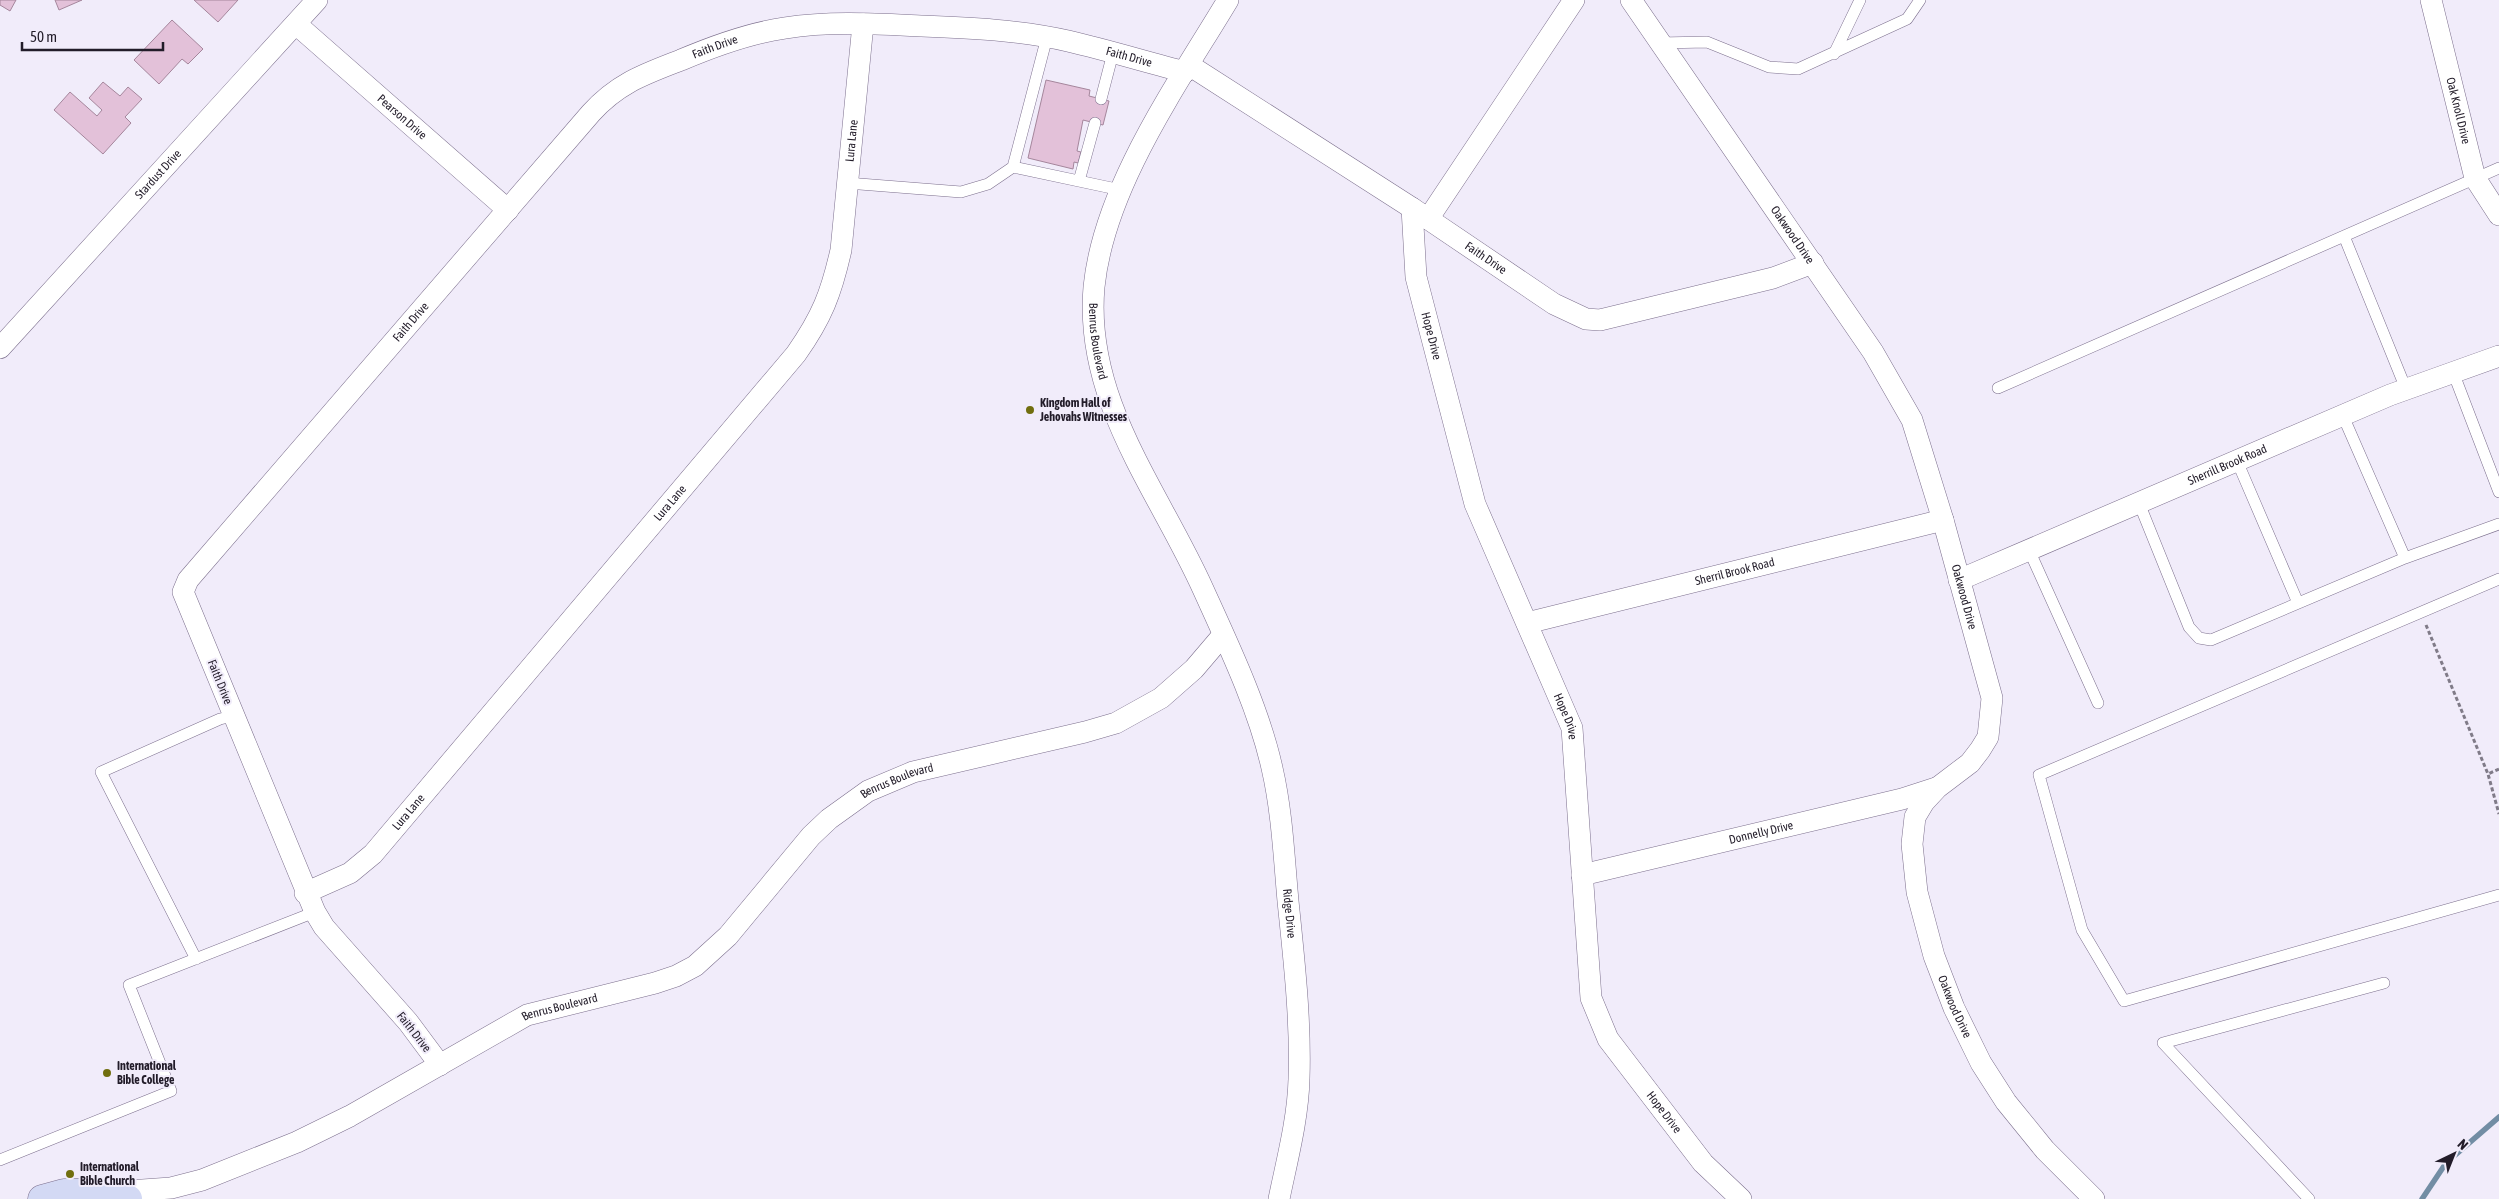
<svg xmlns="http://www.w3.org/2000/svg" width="2499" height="1199" font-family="'Asap Condensed',sans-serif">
  <rect width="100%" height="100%" fill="#f1ecfa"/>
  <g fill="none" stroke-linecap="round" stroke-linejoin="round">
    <path stroke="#728da4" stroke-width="5.5" d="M 2422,1199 L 2446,1163 L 2499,1117"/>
  </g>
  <path fill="#e3c1d9" stroke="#a5869c" d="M 0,0 L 16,0 L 10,11 L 0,5 Z
    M 55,0 L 82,0 L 59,10 Z
    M 194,0 L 238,0 L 218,22 Z
    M 172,20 L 203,49 L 188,64 L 182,59 L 159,84 L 134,60 Z
    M 1046,80 L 1090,90 L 1089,96 L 1109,101 L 1103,125 L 1083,120 L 1077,151 L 1081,152 L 1078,163 L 1074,162 L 1073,169 L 1028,158 Z
    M 103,82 L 120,96 L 128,87 L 142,99 L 125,117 L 131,123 L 103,154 L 54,110 L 70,92 L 97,116 L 102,110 L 89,98 Z"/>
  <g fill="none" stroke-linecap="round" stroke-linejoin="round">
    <g stroke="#7c6f8d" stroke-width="12">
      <path id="lane" d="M 1660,43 L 1707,42 L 1769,67 L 1798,69 L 1907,19 L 1920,0
        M 1834,54 L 1860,0
        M 1101,99 L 1113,53
        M 1013,167 L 1047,37
        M 1079,181 L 1095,123
        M 847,183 L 961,192 L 988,184 L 1013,167 L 1121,190
        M 2344,236 L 2406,389
        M 2453,372 L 2499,492
        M 1998,388 L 2499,168
        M 2343,416 L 2405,558 L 2499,524
        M 2237,461 L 2298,603
        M 2139,503 L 2189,627 L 2199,638 L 2211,640 L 2405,558
        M 2029,550 L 2098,703
        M 2499,579 L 2039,775 L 2082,930 L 2124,1001 L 2499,895
        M 196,959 L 101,772 L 220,719 L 233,716
        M 0,1160 L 171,1091 L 129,985 L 315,912
        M 2309,1199 L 2163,1043 L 2384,983"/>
    </g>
    <g stroke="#7c6f8d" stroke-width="22">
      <g id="street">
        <path id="s1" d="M 1228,0 C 1177,85 1104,187 1094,287 C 1084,401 1159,491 1203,589 C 1228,644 1259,709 1272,768 C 1282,811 1284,857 1288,901 C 1294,960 1301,1020 1299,1079 C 1298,1119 1287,1160 1279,1199"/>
        <path id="s2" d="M 1631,0 L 1873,352 L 1912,420 L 1943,520 L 1992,698 L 1988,737 L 1980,750 L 1970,763 L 1937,788 L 1924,802 L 1915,817 L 1912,844 L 1917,892 L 1934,956 L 1954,1008 L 1981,1063 L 2006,1102 L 2045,1150 L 2094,1199"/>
        <path id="s3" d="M 2431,0 L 2475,178 L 2499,215"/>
        <path id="s4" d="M 296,24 L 508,210"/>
        <path id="s5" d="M 1189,65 L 1412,208 L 1554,304 L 1586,319 L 1600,320 L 1773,278 L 1813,263"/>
        <path id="s6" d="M 1412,208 L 1416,277 L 1475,504 L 1572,728 L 1591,998 L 1608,1039 L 1703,1163 L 1741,1199"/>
        <path d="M 1428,219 L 1574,0"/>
        <path id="s7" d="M 0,348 L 317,0"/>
        <path id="s8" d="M 1959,580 L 2390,395 L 2499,356"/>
        <path id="s9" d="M 1527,623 L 1943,520"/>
        <path id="s10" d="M 1582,875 L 1902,799 L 1936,788"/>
        <path id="s11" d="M 305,893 L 350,873 L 373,854 L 796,354 C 822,317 831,294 841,250 L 863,24"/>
        <path id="s12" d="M 440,1065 L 408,1022 L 324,927 L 315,912 L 183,592 L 188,580 L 591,113 C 618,83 645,74 681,60 C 714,46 749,33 785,28 C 830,21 877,24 921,26 C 970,28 1020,30 1068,41 C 1107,50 1146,62 1185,72"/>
        <path id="s13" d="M 114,1192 L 171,1188 L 202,1180 L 297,1142 L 350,1116 L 527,1015 L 655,983 L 676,976 L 695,966 L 728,936 L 811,836 L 829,819 L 868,791 L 913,772 L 1085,732 L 1116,723 L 1161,698 L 1194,669 L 1223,635"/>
      </g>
    </g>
    <g stroke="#7c6f8d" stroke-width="29">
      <path id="secondary" d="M 42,1199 L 64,1193 L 114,1192 L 128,1199"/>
    </g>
    <path stroke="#807b88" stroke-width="3" stroke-dasharray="4 2.5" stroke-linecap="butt" d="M 2426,625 L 2488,774
      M 2499,769 L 2488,774 L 2499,814"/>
    <use href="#lane" stroke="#fff" stroke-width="11"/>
    <use href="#street" stroke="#fff" stroke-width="21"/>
    <use href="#secondary" stroke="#d3d9f4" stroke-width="28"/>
  </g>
  <g fill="#716e0e" stroke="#f1ecfa" stroke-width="2">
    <circle cx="1030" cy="410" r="5"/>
    <circle cx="107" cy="1073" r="5"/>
    <circle cx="70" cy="1174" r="5"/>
  </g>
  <g text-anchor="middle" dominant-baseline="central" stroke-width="4" stroke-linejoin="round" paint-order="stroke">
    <g font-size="12" fill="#221c29" stroke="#f1ecfa">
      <text stroke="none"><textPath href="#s12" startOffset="1316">Faith Drive</textPath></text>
      <text stroke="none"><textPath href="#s12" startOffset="1736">Faith Drive</textPath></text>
      <text stroke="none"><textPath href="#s3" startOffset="114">Oak Knoll Drive</textPath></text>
      <text stroke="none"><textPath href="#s4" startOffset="141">Pearson Drive</textPath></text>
      <text stroke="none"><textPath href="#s11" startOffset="958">Lura Lane</textPath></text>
      <text stroke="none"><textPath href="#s7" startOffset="235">Stardust Drive</textPath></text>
      <text stroke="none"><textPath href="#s2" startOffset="285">Oakwood Drive</textPath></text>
      <text stroke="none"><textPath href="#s5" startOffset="354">Faith Drive</textPath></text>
      <text stroke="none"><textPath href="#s12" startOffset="898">Faith Drive</textPath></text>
      <text stroke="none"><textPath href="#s6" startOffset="130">Hope Drive</textPath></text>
      <text stroke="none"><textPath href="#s1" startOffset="374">Benrus Boulevard</textPath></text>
      <text stroke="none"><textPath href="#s8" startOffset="292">Sherrill Brook Road</textPath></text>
      <text stroke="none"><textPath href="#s11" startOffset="539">Lura Lane</textPath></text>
      <text stroke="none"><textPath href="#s9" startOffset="214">Sherril Brook Road</textPath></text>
      <text stroke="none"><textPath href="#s2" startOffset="690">Oakwood Drive</textPath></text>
      <text transform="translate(220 682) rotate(68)">Faith Drive</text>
      <text stroke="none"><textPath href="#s6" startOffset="535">Hope Drive</textPath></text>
      <text stroke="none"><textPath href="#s13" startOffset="908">Benrus Boulevard</textPath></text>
      <text stroke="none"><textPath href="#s11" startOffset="134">Lura Lane</textPath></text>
      <text stroke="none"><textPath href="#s10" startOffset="184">Donnelly Drive</textPath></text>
      <text stroke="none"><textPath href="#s1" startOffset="984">Ridge Drive</textPath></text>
      <text stroke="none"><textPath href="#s2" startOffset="1140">Oakwood Drive</textPath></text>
      <text stroke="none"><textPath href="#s13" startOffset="488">Benrus Boulevard</textPath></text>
      <text transform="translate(414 1032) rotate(52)">Faith Drive</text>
      <text stroke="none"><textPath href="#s6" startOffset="955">Hope Drive</textPath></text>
    </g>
    <g font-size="12" font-weight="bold" fill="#221c29" stroke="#f1ecfa" text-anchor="start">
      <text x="1040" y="403">Kingdom Hall of<tspan x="1040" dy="14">Jehovahs Witnesses</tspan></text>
      <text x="117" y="1066">International<tspan x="117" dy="14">Bible College</tspan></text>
      <text x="80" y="1167">International<tspan x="80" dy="14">Bible Church</tspan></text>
    </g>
  </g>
  <g transform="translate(2454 1154) rotate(43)" stroke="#f1ecfa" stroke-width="4" paint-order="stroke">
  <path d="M0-4L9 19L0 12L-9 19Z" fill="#221c29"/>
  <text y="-8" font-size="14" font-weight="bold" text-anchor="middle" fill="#221c29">N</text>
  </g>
  <path d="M22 42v8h141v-8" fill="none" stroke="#221c29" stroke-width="2.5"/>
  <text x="30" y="42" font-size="15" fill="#221c29" stroke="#f1ecfa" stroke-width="4" paint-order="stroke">50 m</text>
</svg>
